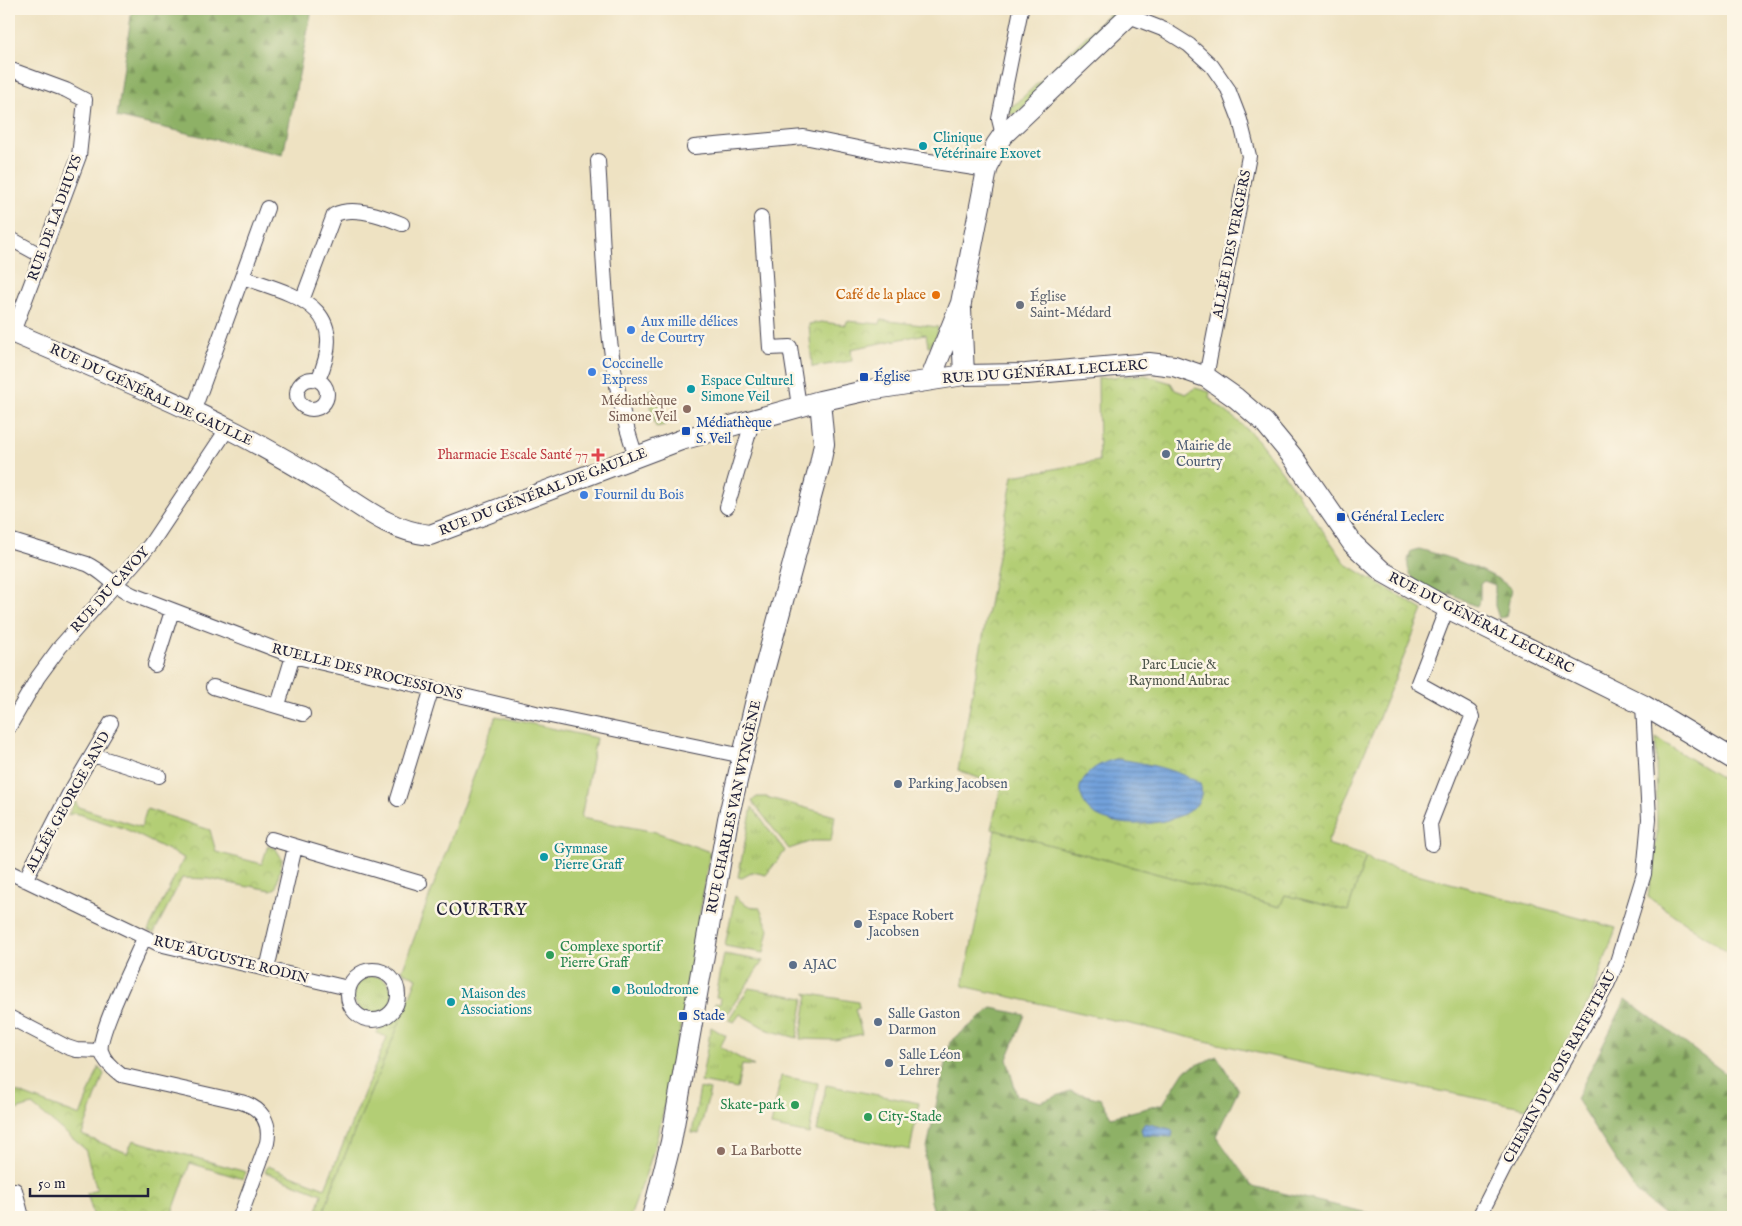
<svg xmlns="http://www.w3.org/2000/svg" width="1742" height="1226" font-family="'IM FELL English',serif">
  <defs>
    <pattern id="grass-tufts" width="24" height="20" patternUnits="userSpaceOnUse" patternTransform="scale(1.25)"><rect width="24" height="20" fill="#b3ce74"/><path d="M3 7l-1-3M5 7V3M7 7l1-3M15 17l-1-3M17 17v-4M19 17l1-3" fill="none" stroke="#9ab165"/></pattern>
    <pattern id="forest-firs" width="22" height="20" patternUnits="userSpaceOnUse" patternTransform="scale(1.25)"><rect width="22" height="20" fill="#8eb166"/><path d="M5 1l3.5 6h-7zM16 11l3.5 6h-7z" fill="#749055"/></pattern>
    <pattern id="park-crowns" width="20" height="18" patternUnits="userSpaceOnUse" patternTransform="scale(1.25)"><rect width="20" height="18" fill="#b3ce74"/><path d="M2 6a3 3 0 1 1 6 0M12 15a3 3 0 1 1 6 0" fill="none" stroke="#9ab165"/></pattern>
    <pattern id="water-rules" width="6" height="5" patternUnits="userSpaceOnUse" patternTransform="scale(1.25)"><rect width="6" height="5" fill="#72a1db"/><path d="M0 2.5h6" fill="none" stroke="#5d83b3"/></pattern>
  </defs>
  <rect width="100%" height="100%" fill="#fcf5e5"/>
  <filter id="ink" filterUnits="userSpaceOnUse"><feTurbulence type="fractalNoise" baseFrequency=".02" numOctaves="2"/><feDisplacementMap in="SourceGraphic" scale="10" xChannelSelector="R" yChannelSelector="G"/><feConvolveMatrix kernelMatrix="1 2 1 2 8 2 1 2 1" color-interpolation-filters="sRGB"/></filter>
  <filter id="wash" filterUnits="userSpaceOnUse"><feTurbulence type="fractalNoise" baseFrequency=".0096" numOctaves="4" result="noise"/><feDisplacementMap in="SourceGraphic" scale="20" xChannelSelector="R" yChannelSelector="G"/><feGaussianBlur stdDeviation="1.12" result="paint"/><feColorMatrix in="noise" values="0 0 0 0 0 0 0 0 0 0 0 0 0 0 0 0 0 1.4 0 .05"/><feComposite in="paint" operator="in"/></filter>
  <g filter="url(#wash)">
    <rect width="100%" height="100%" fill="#eee2c2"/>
    <path fill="url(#grass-tufts)" stroke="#6a7858" d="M 1114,9 L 1126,9 L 1015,115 L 1008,112 L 1007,109 L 1018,102 Z
      M 655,389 L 665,425 L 656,427 L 646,391 Z
      M 757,797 L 766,797 L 835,816 L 831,841 L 812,841 L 789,849 L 752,801 Z
      M 752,807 L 785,851 L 766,875 L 753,872 L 742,878 L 738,877 Z
      M 735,896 L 747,906 L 759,907 L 769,929 L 764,953 L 725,946 Z
      M 724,954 L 763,961 L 724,1018 L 714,1012 L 715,1003 L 720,1004 L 721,998 L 716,997 Z
      M354 995a19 19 0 1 1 38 0a19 19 0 1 1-38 0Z
      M 749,988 L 804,998 L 797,1038 L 768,1030 L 740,1014 L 734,1022 L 728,1020 Z
      M 805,993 L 858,1002 L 859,1007 L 855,1009 L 862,1034 L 835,1040 L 800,1039 L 808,995 Z
      M 711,1027 L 726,1036 L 720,1047 L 754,1066 L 742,1065 L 737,1089 L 701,1082 Z
      M 700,1088 L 710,1090 L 699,1134 L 692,1133 Z"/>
    <path fill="url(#forest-firs)" stroke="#586a50" d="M 132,9 L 312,9 L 283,155 L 117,117 Z
      M 1419,549 C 1442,555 1496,572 1511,589 L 1506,617 L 1499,618 L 1495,606 L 1495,585 L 1484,581 L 1480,584 L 1480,599 L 1477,606 C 1467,604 1461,597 1451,594 C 1448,593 1443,594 1439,593 C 1419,587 1400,574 1411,551 Z
      M 1626,999 L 1733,1079 L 1733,1217 L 1667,1217 L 1637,1193 L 1576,1099 Z
      M 992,1008 L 1025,1015 L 1007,1059 L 1017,1096 L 1041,1102 L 1070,1091 L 1101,1099 L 1111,1117 L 1163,1104 L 1184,1071 L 1217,1056 L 1238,1090 L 1216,1136 L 1252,1186 L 1386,1217 L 933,1217 L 925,1157 L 950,1042 Z"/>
    <path fill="url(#park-crowns)" stroke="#6a7858" d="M 881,320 L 938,327 L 937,335 L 930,346 L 928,346 L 926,334 L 851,349 L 852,361 L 812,367 L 809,324 L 821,322 L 846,325 L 847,321 L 880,324 Z
      M 1145,375 L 1171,383 L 1175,390 L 1186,394 L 1195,388 L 1210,392 L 1209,398 L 1239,422 L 1258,440 L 1283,473 L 1346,564 L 1423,610 L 1327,844 L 1366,856 L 1348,911 L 1285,895 L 1280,907 L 991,829 L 1001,787 L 958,770 L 1013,476 L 1099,461 L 1098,378 Z
      M 75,801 L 78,807 L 141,827 L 147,809 L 210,830 L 216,852 L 262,864 L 268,845 L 276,849 L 282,859 L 276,888 L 271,890 L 250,886 L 249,887 L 209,879 L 182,878 L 154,933 L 148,931 L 184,858 L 125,829 L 75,813 L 68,815 Z
      M 399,1011 L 404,1013 L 334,1182 L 322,1217 L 315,1217 L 322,1194 L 265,1172 L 268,1166 L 325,1188 L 387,1037 L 376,1033 Z
      M 99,1067 L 104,1074 L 82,1135 L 127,1153 L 133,1140 L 246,1172 L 243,1179 L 190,1163 L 173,1211 L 165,1217 L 94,1217 L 87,1193 L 97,1190 L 85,1149 L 32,1105 L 9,1112 L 9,1089 L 80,1116 Z"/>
    <path fill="#b3ce74" stroke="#6a7858" d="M 496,716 L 596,738 L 581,818 L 656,832 L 710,852 C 694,945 681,1041 658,1134 C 651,1162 640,1190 630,1217 L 322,1217 C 350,1136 387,1058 417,978 L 402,971 Z
      M 1656,738 L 1733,785 L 1733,956 L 1648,897 L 1657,834 Z
      M 995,830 L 1280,907 L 1285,895 L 1348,911 L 1366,856 L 1373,862 L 1616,928 L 1591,998 L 1527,1108 L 1333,1070 L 963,986 Z
      M 781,1076 L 818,1083 L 809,1134 L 771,1126 Z
      M 826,1085 L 919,1103 L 910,1150 L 817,1131 Z"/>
    <path fill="url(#water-rules)" stroke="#4a628b" d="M 1116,759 C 1138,761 1183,771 1200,784 C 1216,827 1094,840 1083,800 C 1080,793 1078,790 1082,782 C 1090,768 1101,763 1116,759 Z
      M 1145,1123 L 1170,1129 L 1173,1132 L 1172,1137 L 1143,1135 L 1141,1129 Z"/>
  </g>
  <g filter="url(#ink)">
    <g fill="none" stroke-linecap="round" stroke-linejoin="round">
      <g stroke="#413f4f" stroke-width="16">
        <path id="street" d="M 1129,16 L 1165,30 L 1189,45 L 1212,66 L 1228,89 L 1240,120 L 1249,156 L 1206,377
          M 9,69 L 66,90 L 85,100 L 79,156 L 13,332
          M 1003,135 L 999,119 L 1021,9
          M 694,147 L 804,137 L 897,156 L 987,170
          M 598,161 C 605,259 602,363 636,456
          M 761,218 L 770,348 L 790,347 L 799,406
          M 9,238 L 42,256
          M 242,277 C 297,296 351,306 318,380
          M 303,298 L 334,215 C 353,205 383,216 402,224
          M297 394a15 15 0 1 1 30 0a15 15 0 1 1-30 0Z
          M 193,412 L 267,208
          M 727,507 L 753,419
          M 9,540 L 87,564 C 104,572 115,587 133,595 L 293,656 L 536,713 L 743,756
          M 155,665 L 172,611
          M 213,687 L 303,714
          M 278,705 L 293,656
          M 9,727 L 38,677 L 60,647 L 150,545 L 228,428
          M 93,755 L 159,776
          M 398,799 L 432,688
          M 271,839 L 420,883
          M 1432,844 L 1430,824 L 1472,717 L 1470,712 L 1418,683 L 1447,608
          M 9,872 L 159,944 L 348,988
          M 25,880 L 69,794 L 111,723
          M 144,938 C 136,958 97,1034 101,1051 C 104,1061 113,1069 121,1075 L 241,1102 C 262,1108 271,1122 267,1143 L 240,1217
          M 267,969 L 295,847
          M348 995a25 25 0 1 1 50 0a25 25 0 1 1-50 0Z
          M 9,1017 L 67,1047 L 76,1050 L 101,1051
          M 15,1190 L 22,1217
          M 1479,1217 L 1508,1160 L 1606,987 L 1617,962 L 1644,874 L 1649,819 L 1643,705"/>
      </g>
      <g stroke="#413f4f" stroke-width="22">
        <path id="secondary" d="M 961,309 L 964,375
          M 9,331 C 85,364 163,395 237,433 C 267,449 297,466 326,484 C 360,505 389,531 430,535 L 681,440 L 820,401 L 869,390 L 964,375 L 1026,374 L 1149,363 L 1174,366 L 1206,377 L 1236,398 L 1264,422 L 1292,456 L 1353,544 L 1383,572 L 1447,608 L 1643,705 L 1733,759
          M 930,380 L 961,303 L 987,170 L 996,145 L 1003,135 L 1136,9
          M 652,1217 L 671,1142 L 728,819 L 755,704 L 820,464 L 824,444 L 820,401"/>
      </g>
      <use href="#street" stroke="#fff" stroke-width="14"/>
      <use href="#secondary" stroke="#fff" stroke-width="20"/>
    </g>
  </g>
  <g fill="#0f9aa8" stroke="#fcf5e5" stroke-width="2">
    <circle cx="923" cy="146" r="5"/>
    <circle cx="691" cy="389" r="5"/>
    <circle cx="544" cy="857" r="5"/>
    <circle cx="616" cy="990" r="5"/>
    <circle cx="451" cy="1002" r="5"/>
  </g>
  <circle fill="#e8710a" stroke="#fcf5e5" stroke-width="2" cx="936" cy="295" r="5"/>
  <circle fill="#6b7280" stroke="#fcf5e5" stroke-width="2" cx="1020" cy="305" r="5"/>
  <g fill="#3f7fe0" stroke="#fcf5e5" stroke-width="2">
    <circle cx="631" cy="330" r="5"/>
    <circle cx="592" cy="372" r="5"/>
    <circle cx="584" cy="495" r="5"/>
  </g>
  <g fill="#1a4fb4" stroke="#fcf5e5" stroke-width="2">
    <rect x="859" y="372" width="10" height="10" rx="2.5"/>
    <rect x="681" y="426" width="10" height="10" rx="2.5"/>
    <rect x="1336" y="512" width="10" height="10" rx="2.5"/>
    <rect x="678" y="1011" width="10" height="10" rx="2.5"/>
  </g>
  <g fill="#8d6e63" stroke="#fcf5e5" stroke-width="2">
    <circle cx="687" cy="409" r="5"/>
    <circle cx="721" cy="1151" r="5"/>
  </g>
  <g fill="#5c6f8a" stroke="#fcf5e5" stroke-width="2">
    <circle cx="1166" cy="454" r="5"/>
    <circle cx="898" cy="784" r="5"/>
    <circle cx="858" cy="924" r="5"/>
    <circle cx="793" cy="965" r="5"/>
    <circle cx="878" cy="1022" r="5"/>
    <circle cx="889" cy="1063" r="5"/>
  </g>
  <path fill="#e0444e" stroke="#fcf5e5" stroke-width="2" d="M595.5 447.5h5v5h5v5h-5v5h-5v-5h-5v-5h5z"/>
  <g fill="#2e9e5b" stroke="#fcf5e5" stroke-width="2">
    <circle cx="550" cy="955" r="5"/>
    <circle cx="795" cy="1105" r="5"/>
    <circle cx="868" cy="1117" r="5"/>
  </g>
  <g text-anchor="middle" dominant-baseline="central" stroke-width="5" stroke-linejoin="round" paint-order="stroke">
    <g font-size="14" fill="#0d838f" stroke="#fcf5e5" text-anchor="start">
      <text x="933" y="138">Clinique<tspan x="933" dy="16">Vétérinaire Exovet</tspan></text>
      <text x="701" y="381">Espace Culturel<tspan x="701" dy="16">Simone Veil</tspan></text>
      <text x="554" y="849">Gymnase<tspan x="554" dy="16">Pierre Graff</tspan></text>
      <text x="626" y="990">Boulodrome</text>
      <text x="461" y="994">Maison des<tspan x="461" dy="16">Associations</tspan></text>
    </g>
    <g font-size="14" fill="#22223b" stroke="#fcf5e5">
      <text transform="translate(55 218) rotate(-70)">RUE DE LA DHUYS</text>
      <text transform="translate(1232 244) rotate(-79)">ALLÉE DES VERGERS</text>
      <text transform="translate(1045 372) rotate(-4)">RUE DU GÉNÉRAL LECLERC</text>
      <text transform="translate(151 395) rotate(25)">RUE DU GÉNÉRAL DE GAULLE</text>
      <text transform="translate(543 492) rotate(-21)">RUE DU GÉNÉRAL DE GAULLE</text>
      <text transform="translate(110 590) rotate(-48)">RUE DU CAVOY</text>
      <text transform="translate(1481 623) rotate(27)">RUE DU GÉNÉRAL LECLERC</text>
      <text transform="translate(367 672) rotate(14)">RUELLE DES PROCESSIONS</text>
      <text transform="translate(68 802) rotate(-61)">ALLÉE GEORGE SAND</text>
      <text transform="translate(734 807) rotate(-78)">RUE CHARLES VAN WYNGÈNE</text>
      <text transform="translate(231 960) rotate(14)">RUE AUGUSTE RODIN</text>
      <text transform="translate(1560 1067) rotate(-61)">CHEMIN DU BOIS RAFFETEAU</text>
    </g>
    <g font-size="14" fill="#c56008" stroke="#fcf5e5" text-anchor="end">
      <text x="926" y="295">Café de la place</text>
    </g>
    <g font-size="14" fill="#5b616d" stroke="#fcf5e5" text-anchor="start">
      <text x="1030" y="297">Église<tspan x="1030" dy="16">Saint-Médard</tspan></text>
    </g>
    <g font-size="14" fill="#366cbe" stroke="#fcf5e5" text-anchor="start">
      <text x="641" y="322">Aux mille délices<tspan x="641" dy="16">de Courtry</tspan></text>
      <text x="602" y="364">Coccinelle<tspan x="602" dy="16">Express</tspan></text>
      <text x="594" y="495">Fournil du Bois</text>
    </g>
    <g font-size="14" fill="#164399" stroke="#fcf5e5" text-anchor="start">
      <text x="874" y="377">Église</text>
      <text x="696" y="423">Médiathèque<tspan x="696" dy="16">S. Veil</tspan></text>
      <text x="1351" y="517">Général Leclerc</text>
      <text x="693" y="1016">Stade</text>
    </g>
    <g font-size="14" fill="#785e54" stroke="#fcf5e5" text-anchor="end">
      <text x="677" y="401">Médiathèque<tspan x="677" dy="16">Simone Veil</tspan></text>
      <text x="731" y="1151" text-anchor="start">La Barbotte</text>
    </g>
    <g font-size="14" fill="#4e5e75" stroke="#fcf5e5" text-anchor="start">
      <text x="1176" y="446">Mairie de<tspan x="1176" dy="16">Courtry</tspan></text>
      <text x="908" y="784">Parking Jacobsen</text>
      <text x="868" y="916">Espace Robert<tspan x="868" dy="16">Jacobsen</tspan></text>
      <text x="803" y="965">AJAC</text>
      <text x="888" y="1014">Salle Gaston<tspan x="888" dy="16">Darmon</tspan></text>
      <text x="899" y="1055">Salle Léon<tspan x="899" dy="16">Lehrer</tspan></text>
    </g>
    <g font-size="14" fill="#be3a42" stroke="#fcf5e5" text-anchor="end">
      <text x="588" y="455">Pharmacie Escale Santé 77</text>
    </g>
    <g font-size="14" fill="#4e564c" stroke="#fcf5e5">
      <text x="1179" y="665">Parc Lucie &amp;<tspan x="1179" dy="16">Raymond Aubrac</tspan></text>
    </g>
    <g font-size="14" fill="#27864d" stroke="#fcf5e5" text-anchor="start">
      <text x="560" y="947">Complexe sportif<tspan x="560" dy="16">Pierre Graff</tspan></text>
      <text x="785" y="1105" text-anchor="end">Skate-park</text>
      <text x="878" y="1117">City-Stade</text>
    </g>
    <g font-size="16" letter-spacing="1" fill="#22223b" stroke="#fcf5e5">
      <text x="482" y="911">COURTRY</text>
    </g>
  </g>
  <rect width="1742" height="1226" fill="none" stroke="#fcf5e5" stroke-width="30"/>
  <path d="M30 1188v8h118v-8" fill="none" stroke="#22223b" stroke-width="2.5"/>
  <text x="38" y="1188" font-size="15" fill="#22223b" stroke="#fcf5e5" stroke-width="4" paint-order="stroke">50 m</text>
</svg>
